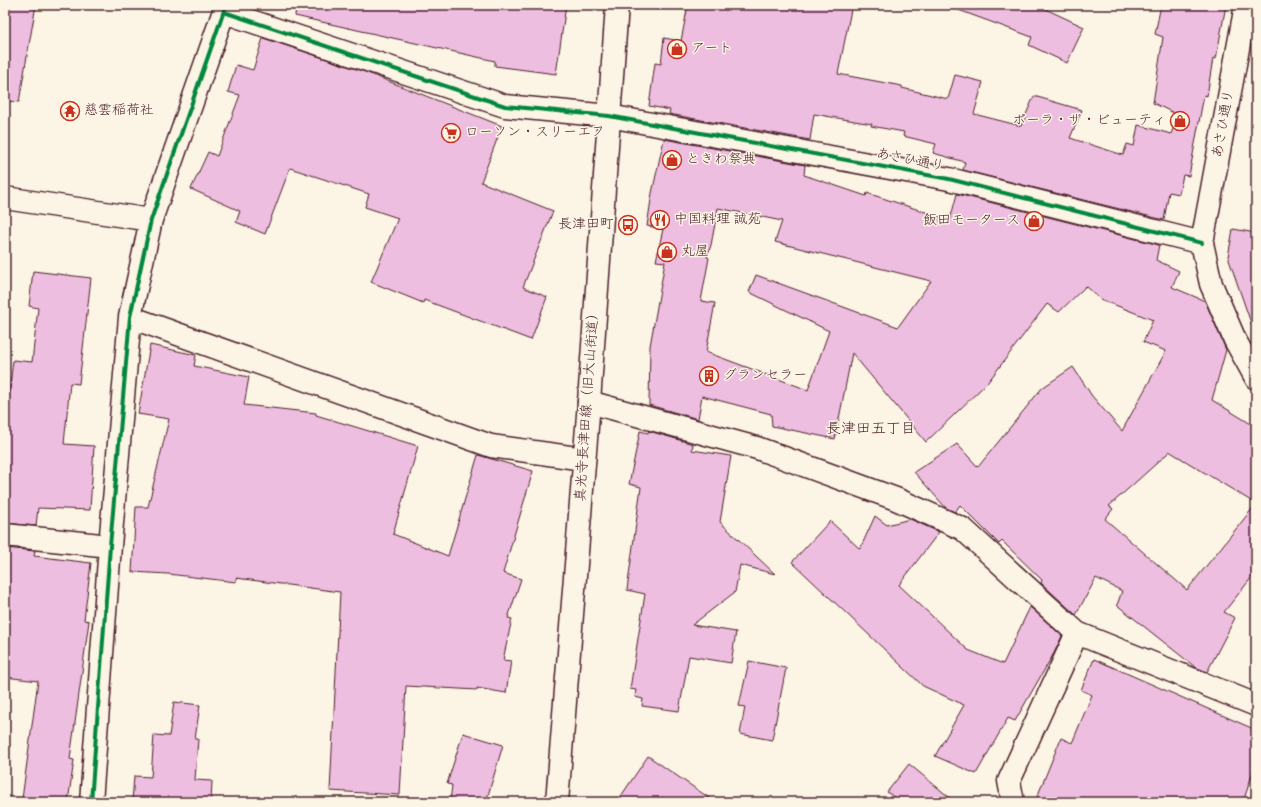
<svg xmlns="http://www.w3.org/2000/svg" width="1261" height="807" font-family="Dekko,'Klee One',sans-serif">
  <rect width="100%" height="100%" fill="#fcf5e5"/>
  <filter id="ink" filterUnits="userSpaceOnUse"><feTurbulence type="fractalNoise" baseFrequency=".025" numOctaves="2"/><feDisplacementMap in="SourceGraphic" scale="8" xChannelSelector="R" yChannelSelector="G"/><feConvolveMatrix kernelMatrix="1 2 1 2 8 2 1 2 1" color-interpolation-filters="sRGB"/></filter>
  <g filter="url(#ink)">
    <path fill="#eebee0" stroke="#4a1f2b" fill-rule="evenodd" d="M 5,5 L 36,5 L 19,102 L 5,101 Z
      M 296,5 L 566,5 L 556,74 L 495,66 L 495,61 L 295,16 Z
      M 688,5 L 852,5 L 838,74 L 902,86 L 902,88 L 948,99 L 955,75 L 983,82 L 974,114 L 1021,126 L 1034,96 L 1082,110 L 1070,138 L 1123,155 L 1127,144 L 1134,146 L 1138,125 L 1171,134 L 1178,115 L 1153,103 L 1163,37 L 1155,34 L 1161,5 L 1226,5 L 1216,59 L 1213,58 L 1207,96 L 1204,95 L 1189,176 L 1183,175 L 1179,194 L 1169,192 L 1164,220 L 963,170 L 965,162 L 933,153 L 936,144 L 903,136 L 904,132 L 871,126 L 872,124 L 814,114 L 810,140 L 669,114 L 670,110 L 649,106 L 655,63 L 661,64 L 664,38 L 681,41 Z
      M 954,5 L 1037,5 L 1084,27 L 1067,63 L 1029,45 L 1032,37 L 953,8 Z
      M 263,38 L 365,72 L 502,126 L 481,182 L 553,211 L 523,287 L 547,297 L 531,340 L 424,300 L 423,303 L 371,282 L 398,218 L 365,207 L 369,194 L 290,168 L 265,234 L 236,222 L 240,211 L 191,189 L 208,152 L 217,156 L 240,95 L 228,92 L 236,65 L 253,70 Z
      M 664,139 L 805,165 L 804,175 L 866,196 L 867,193 L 950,220 L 957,194 L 1159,245 L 1156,260 L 1179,271 L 1172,287 L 1205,301 L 1226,350 L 1212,400 L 1256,427 L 1256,572 L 1224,612 L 1235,618 L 1207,672 L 1195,667 L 1117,605 L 1122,591 L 1096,578 L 1076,615 L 1041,583 L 1042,580 L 1002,541 L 999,544 L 960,505 L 955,512 L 946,508 L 914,472 L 957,444 L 978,467 L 1042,388 L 1073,367 L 1092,396 L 1122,431 L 1166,351 L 1143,342 L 1153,320 L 1100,299 L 1086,286 L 1059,312 L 1047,304 L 988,382 L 926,442 L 852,353 L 835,439 L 772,426 L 771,414 L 702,396 L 698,419 L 649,405 L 650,346 L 665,262 L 656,261 L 663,229 L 647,226 L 652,193 ZM 718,208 L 782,221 L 775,242 L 931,281 L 898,327 L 756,275 L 749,292 L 829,331 L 808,390 L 706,352 L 715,303 L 701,301 L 709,258 L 707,257 L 711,245 ZM 1169,451 L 1256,504 L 1187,590 L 1105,519 L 1113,509 L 1109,506 L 1167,454 Z
      M 1233,229 L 1256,233 L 1256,325 L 1252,326 L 1228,257 Z
      M 33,271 L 91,278 L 79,384 L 70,383 L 64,444 L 94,446 L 90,510 L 38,508 L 36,526 L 5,523 L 5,428 L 13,360 L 32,362 L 38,308 L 29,306 Z
      M 150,345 L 196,355 L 194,366 L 249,377 L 244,405 L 316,413 L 316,415 L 418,446 L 393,534 L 448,556 L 478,455 L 533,471 L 503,573 L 521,579 L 508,618 L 512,619 L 503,660 L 511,661 L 506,693 L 477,688 L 477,690 L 406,686 L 400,795 L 330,791 L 340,592 L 236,578 L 236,582 L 168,574 L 132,572 L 136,507 L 148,507 L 169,419 L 138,414 Z
      M 640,431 L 648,433 L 649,431 L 693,444 L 692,450 L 731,456 L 720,522 L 775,574 L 740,565 L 735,592 L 692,625 L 736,632 L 731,663 L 689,656 L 679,711 L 642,706 L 643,699 L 635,697 L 636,690 L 630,689 L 645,594 L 627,590 L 641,487 L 629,484 Z
      M 875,516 L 887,525 L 910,519 L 939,532 L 899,585 L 968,650 L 1003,664 L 1030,607 L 1062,636 L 1054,653 L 1015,721 L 1008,718 L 976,774 L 935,756 L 964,705 L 923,686 L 792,562 L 830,521 L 860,549 Z
      M 5,548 L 35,551 L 34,556 L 91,563 L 84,620 L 89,621 L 70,759 L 74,760 L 68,802 L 45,802 L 22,799 L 38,681 L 5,677 Z
      M 1094,659 L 1256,730 L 1256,763 L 1243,802 L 1035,802 L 1061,738 L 1072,743 L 1092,695 L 1081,690 Z
      M 749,661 L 786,668 L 772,740 L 740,734 L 745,707 L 739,706 Z
      M 174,702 L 200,705 L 195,739 L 198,739 L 195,780 L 212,781 L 211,802 L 132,802 L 134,776 L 151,777 L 154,735 L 169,736 Z
      M 463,733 L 503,745 L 486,802 L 450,802 L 452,785 L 447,784 Z
      M 648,756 L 715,802 L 617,802 Z
      M 909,764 L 955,802 L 901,802 L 887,792 Z"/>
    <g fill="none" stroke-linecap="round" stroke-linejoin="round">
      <g stroke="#4a1f2b" stroke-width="25">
        <path id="minor" d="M 1246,5 L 1202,243 L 1211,284 L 1235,340 L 1256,378
          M 224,12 L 505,106 L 609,116 L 949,179 L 1202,243
          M 5,198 L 151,220
          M 130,317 L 491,446 L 584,459
          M 589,402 L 757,448 L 896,499 L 963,529 L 1077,633 L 1256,705
          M 5,535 L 110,546
          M 91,802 L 110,546 L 130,317 L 151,220 L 226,5
          M 1013,802 L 1009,781 L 1077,633"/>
      </g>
      <g stroke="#4a1f2b" stroke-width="25">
        <path id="major" d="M 557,802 L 589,402 L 617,5"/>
      </g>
      <use href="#minor" stroke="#fcf5e5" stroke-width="22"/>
      <use href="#major" stroke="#fcf5e5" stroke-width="22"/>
      <g stroke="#fcf5e5" stroke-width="6">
        <path id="cycleway" d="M 224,12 L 505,106 L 609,116 L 949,179 L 1202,243
          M 91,802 L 110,546 L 130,317 L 151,220 L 226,5"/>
      </g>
      <use href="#cycleway" stroke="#00873e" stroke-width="4"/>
    </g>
  </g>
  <defs>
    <g id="shop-ring" transform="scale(1)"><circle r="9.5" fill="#fcf5e5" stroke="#c8321e" stroke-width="1.5"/><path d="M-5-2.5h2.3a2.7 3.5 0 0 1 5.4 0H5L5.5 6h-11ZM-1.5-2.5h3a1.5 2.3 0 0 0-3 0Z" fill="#c8321e"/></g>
    <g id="temple-ring" transform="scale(1)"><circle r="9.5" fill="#fcf5e5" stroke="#c8321e" stroke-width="1.5"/><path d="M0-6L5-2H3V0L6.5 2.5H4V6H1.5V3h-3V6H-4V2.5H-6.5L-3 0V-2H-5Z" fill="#c8321e"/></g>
    <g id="supermarket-ring" transform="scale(1)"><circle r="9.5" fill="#fcf5e5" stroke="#c8321e" stroke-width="1.5"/><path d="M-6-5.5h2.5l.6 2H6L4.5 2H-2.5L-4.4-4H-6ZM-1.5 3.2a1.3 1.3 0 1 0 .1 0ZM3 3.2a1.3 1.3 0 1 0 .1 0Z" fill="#c8321e"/></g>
    <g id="restaurant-ring" transform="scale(1)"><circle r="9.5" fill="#fcf5e5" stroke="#c8321e" stroke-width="1.5"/><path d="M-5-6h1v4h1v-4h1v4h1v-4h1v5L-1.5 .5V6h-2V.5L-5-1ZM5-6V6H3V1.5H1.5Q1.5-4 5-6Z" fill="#c8321e"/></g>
    <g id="bus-ring" transform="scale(1)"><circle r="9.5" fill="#fcf5e5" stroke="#c8321e" stroke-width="1.5"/><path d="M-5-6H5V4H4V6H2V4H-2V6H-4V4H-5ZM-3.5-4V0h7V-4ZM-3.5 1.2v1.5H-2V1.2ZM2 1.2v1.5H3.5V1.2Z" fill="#c8321e"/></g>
    <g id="building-ring" transform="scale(1)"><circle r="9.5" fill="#fcf5e5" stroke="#c8321e" stroke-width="1.5"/><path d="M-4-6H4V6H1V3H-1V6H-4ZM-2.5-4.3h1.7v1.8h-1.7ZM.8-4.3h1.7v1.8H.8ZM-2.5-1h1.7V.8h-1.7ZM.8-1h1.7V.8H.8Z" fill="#c8321e"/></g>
  </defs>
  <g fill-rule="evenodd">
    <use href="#shop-ring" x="677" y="49"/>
    <use href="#temple-ring" x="70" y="111"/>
    <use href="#shop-ring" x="1180" y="121"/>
    <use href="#supermarket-ring" x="451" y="133"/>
    <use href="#shop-ring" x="672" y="160"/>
    <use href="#restaurant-ring" x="660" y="220"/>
    <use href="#shop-ring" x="1034" y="221"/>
    <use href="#bus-ring" x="628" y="225"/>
    <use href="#shop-ring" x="667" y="252"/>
    <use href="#building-ring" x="709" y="376"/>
  </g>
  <g text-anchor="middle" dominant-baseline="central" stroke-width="3" stroke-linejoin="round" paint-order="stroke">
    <g font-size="14" fill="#4a1f2b" stroke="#fcf5e5" text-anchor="start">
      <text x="691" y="49">アート</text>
      <text x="84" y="111">慈雲稲荷社</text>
      <text x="1166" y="121" text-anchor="end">ポーラ・ザ・ビューティ</text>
      <text x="465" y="133">ローソン・スリーエフ</text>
      <text x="686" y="160">ときわ祭典</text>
      <text x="674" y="220">中国料理 誠苑</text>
      <text x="1020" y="221" text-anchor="end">飯田モータース</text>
      <text x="614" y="225" text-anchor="end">長津田町</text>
      <text x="681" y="252">丸屋</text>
      <text x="723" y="376">グランセラー</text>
    </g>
    <g font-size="14" fill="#4a1f2b" stroke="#fcf5e5">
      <text transform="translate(1224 124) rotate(-80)">あさひ通り</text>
      <text transform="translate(910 161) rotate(11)">あさひ通り</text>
      <text transform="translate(588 404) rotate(-86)">真光寺長津田線（旧大山街道）</text>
    </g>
    <g font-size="15" fill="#4a1f2b" stroke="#fcf5e5">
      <text x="871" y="430">長津田五丁目</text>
    </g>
  </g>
  <rect width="1261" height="807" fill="none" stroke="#fcf5e5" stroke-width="20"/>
  <rect x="10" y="10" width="1241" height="787" fill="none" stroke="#4a1f2b" stroke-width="1.5" filter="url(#ink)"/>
</svg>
